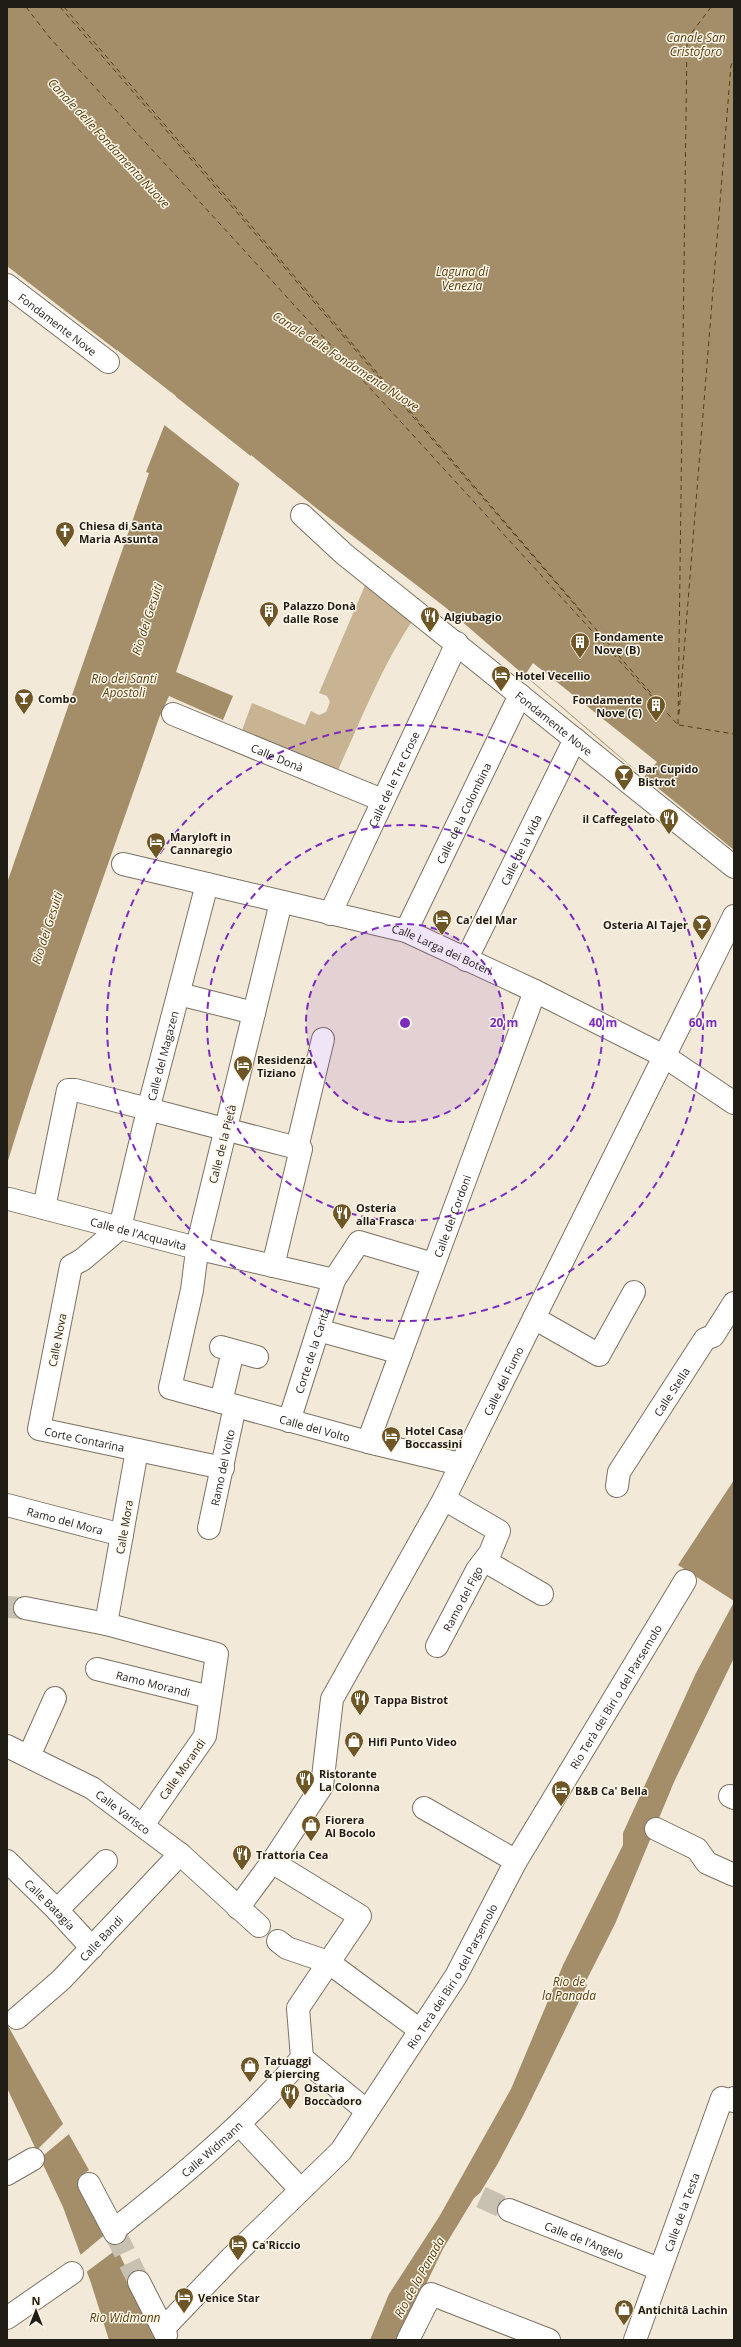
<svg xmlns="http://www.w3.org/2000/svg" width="741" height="2347" font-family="'Open Sans',sans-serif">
  <rect width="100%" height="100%" fill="#f2e9d8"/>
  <path fill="#c8b492" d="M 366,583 L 413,620 C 381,667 361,721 337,772 L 241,733 L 252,703 L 305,725 L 311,711 L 319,715 L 326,712 L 330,702 L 327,696 L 319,693 Z"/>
  <path fill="#a38e69" d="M 7,7 L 734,7 L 734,850 L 610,749 L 445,607 L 311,504 L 251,455 L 239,485 L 176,672 L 233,696 L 223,720 L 169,696 L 159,718 C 108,867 53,1014 7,1164 L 7,883 L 149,473 L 146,472 L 176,396 L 7,266 Z
    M 734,1480 L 734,1601 L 678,1565 Z
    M 734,1602 L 734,1658 L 674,1782 L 615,1924 L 585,1983 L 587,1985 L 524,2114 L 497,2165 L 480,2193 L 474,2198 L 443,2249 L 399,2340 L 370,2340 L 389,2294 L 439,2217 L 511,2089 L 563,1965 L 623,1845 L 623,1833 L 696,1673 Z
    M 7,2024 L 89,2170 L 79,2177 L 111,2236 L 160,2340 L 109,2340 L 91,2283 L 63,2207 L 7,2088 Z"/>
  <path fill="#f2e9d8" d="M 117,350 L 311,504 L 309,506 L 252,458 L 241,485 L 163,424 L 174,396 L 116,352 Z
    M 533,663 L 657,762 L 644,777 L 525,675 Z
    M 64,2123 L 69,2134 L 39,2159 L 36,2151 Z
    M 108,2232 L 117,2249 L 85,2273 L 78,2257 Z"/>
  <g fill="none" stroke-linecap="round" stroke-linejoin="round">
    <path stroke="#563e0f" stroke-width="1" stroke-dasharray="5 4" stroke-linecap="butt" d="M 26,7 L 50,38 L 678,725
      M 60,7 L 662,706
      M 64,7 L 582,612
      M 679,714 L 731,65 L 734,61
      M 678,724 L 687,39 L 711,7
      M 679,725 L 734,734"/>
    <path stroke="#c8c0b1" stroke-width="22" stroke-dasharray="22 11" stroke-linecap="butt" d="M 7,1607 L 25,1608
      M 481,2197 L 509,2210
      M 115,2233 L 139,2282"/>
    <g stroke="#7b7264" stroke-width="24">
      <g id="pedestrian">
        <path id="s1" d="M 7,285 L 108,362"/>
        <path id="s2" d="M 302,515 L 344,554 L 734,867"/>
        <path id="s3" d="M 173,714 L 382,800"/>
        <path id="s4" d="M 123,864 L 406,931 L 535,991 L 664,1056 L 734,1103"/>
        <path id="s5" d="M 281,902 L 198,1243 L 192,1290 L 170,1388 L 368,1442 L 460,1464"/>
        <path id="s6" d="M 330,914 L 457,643"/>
        <path id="s7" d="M 406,931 L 520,695"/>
        <path id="s8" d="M 466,960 L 575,739"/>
        <path d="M 179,994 L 254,1013"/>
        <path d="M 297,1148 L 323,1039"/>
        <path id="s9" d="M 9,1199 L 204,1250 L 334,1280"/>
        <path d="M 44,1208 L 68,1090 L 75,1090 L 301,1149 L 273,1266"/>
        <path id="s10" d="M 82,1260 L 120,1228 L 148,1110 L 207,884"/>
        <path id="s11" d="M 80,1261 L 71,1266 L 39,1429 L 223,1468"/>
        <path d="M 534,1318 L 599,1355 L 634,1292"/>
        <path d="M 318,1330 L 401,1353"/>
        <path d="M 221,1347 L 257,1357"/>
        <path d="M 221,1402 L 233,1351"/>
        <path id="s12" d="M 289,1421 L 334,1280 L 359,1242 L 433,1264"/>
        <path id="s13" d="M 368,1442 L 535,991"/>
        <path d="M 137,1450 L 106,1624 L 217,1654 L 205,1736 L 143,1825"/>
        <path id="s14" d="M 617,1486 L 619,1472 L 705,1339 L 713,1336 L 734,1303"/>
        <path id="s15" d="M 7,1505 L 122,1535"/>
        <path id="s16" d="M 209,1528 L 235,1406"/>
        <path d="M 485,1561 L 542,1594"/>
        <path d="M 25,1608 L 106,1624"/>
        <path id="s17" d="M 437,1646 L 477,1570 L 490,1553 L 499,1531 L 444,1499"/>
        <path id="s18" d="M 97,1669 L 210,1697"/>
        <path id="s19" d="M 7,1746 L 92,1788 L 180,1854 L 259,1926"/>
        <path d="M 29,1756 L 55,1698"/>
        <path d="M 730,1796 L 734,1798"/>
        <path d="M 424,1808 L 516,1861"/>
        <path d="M 656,1829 L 697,1849 L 707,1863 L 734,1875"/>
        <path id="s20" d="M 7,1861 L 57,1910 L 92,1948"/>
        <path d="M 272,1862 L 360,1916 L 298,2008 L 302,2058 L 367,2111"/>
        <path id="s21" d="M 238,1908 L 272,1862 L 322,1786 L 332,1699 L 444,1499 L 734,916"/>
        <path d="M 57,1910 L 106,1861"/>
        <path d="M 278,1941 L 287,1948 L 328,1962 L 420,2030"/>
        <path id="s22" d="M 17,2018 L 61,1980 L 180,1854"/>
        <path d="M 240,2125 L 300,2189"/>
        <path d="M 7,2174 L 33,2159"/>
        <path d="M 89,2184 L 115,2233"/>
        <path id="s23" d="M 509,2210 L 659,2269"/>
        <path id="s24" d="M 114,2230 C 181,2177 246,2123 302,2058"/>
        <path d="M 139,2282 L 166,2335"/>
        <path d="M 7,2318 L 72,2273"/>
        <path id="s25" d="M 163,2329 L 231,2258 L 341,2151 L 456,1976 L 516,1861 L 685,1581"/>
        <path d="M 408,2340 L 431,2294 L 549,2340"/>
        <path id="s26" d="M 635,2340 L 722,2098 L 733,2101 L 734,2098"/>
      </g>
    </g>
    <use href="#pedestrian" stroke="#fff" stroke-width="22"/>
  </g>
  <circle cx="405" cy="1023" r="99" fill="#7b2cbf" fill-opacity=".12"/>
  <g fill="none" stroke="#7b2cbf" stroke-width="2" stroke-dasharray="7 5">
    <circle cx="405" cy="1023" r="99"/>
    <circle cx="405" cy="1023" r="198"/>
    <circle cx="405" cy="1023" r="298"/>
  </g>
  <defs>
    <g id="church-pin" transform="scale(1)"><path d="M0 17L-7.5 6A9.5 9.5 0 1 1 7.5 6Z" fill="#6f5627" stroke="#fef6e8"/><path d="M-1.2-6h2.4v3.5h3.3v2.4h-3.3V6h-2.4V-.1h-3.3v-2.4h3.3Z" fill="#fff"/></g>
    <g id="building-pin" transform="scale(1)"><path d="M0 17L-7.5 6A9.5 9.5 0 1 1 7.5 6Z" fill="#6f5627" stroke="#fef6e8"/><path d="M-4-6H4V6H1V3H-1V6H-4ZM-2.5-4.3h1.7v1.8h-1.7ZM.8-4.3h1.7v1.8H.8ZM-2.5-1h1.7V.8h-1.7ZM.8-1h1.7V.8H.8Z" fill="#fff"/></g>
    <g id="restaurant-pin" transform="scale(1)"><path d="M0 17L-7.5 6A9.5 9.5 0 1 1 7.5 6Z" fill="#6f5627" stroke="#fef6e8"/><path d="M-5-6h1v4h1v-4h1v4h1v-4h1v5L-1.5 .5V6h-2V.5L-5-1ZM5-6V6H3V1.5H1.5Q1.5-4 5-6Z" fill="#fff"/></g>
    <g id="hotel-pin" transform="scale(1)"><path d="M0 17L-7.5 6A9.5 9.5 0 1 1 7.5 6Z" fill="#6f5627" stroke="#fef6e8"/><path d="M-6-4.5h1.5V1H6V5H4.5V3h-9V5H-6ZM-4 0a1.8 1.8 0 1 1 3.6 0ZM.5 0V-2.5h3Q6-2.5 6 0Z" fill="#fff"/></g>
    <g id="bar-pin" transform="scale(1)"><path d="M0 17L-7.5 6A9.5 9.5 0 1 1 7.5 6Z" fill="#6f5627" stroke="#fef6e8"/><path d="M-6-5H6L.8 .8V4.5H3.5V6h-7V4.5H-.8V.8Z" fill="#fff"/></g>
    <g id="shop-pin" transform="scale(1)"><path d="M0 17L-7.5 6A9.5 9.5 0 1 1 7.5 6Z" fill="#6f5627" stroke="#fef6e8"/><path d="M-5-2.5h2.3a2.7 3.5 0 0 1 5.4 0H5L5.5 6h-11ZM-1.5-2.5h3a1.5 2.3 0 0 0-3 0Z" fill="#fff"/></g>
  </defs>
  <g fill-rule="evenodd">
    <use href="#church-pin" x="65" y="531"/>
    <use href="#building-pin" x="269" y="611"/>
    <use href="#restaurant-pin" x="430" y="616"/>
    <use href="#building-pin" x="580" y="642"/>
    <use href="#hotel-pin" x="501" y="675"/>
    <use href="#bar-pin" x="24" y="698"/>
    <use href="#building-pin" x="656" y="705"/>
    <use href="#bar-pin" x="624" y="774"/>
    <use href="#restaurant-pin" x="669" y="818"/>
    <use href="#hotel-pin" x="156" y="842"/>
    <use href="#hotel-pin" x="442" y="919"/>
    <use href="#bar-pin" x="702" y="924"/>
    <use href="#hotel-pin" x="243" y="1065"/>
    <use href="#restaurant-pin" x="342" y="1213"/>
    <use href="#hotel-pin" x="391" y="1436"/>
    <use href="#restaurant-pin" x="360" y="1699"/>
    <use href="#shop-pin" x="354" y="1741"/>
    <use href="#restaurant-pin" x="305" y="1779"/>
    <use href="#hotel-pin" x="561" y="1790"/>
    <use href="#shop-pin" x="311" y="1825"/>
    <use href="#restaurant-pin" x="242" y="1854"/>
    <use href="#shop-pin" x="250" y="2066"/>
    <use href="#restaurant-pin" x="290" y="2093"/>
    <use href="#hotel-pin" x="238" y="2244"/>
    <use href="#hotel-pin" x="184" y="2297"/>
    <use href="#shop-pin" x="624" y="2309"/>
  </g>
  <g text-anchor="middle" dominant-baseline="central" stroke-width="3" stroke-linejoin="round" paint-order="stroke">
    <g font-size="11" fill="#201c16" stroke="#fef6e8">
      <text stroke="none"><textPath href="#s1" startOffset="64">Fondamente Nove</textPath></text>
      <text stroke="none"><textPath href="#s2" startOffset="327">Fondamente Nove</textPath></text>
      <text stroke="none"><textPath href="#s3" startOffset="113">Calle Donà</textPath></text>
      <text stroke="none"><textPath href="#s6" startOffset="149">Calle de le Tre Crose</textPath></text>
      <text stroke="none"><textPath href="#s7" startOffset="131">Calle de la Colombina</textPath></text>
      <text stroke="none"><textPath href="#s8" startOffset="123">Calle de la Vida</textPath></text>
      <text stroke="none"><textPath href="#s4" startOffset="331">Calle Larga dei Boteri</textPath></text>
      <text stroke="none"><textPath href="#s10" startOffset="227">Calle del Magazen</textPath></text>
      <text transform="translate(222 1144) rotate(-76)">Calle de la Pietà</text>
      <text stroke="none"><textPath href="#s13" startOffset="241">Calle dei Cordoni</textPath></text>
      <text stroke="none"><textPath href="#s9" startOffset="134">Calle de l'Acquavita</textPath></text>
      <text transform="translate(57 1340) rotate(-79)">Calle Nova</text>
      <text stroke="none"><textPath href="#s12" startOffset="74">Corte de la Carità</textPath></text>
      <text stroke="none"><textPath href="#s21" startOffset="597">Calle del Fumo</textPath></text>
      <text stroke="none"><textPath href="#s14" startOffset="110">Calle Stella</textPath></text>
      <text stroke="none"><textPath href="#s5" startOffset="649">Calle del Volto</textPath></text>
      <text stroke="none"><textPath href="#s11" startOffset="223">Corte Contarina</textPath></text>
      <text stroke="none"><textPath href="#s16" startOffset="62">Ramo del Volto</textPath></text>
      <text stroke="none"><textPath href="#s15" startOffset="60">Ramo del Mora</textPath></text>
      <text transform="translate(124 1527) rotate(-80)">Calle Mora</text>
      <text stroke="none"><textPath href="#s17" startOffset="54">Ramo del Figo</textPath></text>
      <text stroke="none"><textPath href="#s18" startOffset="58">Ramo Morandi</textPath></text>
      <text stroke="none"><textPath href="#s25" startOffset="783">Rio Terà dei Biri o del Parsemolo</textPath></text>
      <text transform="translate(182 1769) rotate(-55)">Calle Morandi</text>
      <text stroke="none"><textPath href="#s19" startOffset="134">Calle Varisco</textPath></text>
      <text stroke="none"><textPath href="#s20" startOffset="61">Calle Batagia</textPath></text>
      <text stroke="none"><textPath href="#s22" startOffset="116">Calle Bandi</textPath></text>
      <text stroke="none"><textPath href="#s25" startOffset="459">Rio Terà dei Biri o del Parsemolo</textPath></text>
      <text stroke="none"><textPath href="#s24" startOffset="127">Calle Widmann</textPath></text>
      <text stroke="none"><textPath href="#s26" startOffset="136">Calle de la Testa</textPath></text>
      <text stroke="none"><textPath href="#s23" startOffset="81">Calle de l'Angelo</textPath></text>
    </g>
    <g font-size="11" font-weight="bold" fill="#201c16" stroke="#fef6e8" text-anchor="start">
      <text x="79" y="525">Chiesa di Santa<tspan x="79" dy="13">Maria Assunta</tspan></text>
      <text x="283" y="605">Palazzo Donà<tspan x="283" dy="13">dalle Rose</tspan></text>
      <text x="444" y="616">Algiubagio</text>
      <text x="594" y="636">Fondamente<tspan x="594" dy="13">Nove (B)</tspan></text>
      <text x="515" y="675">Hotel Vecellio</text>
      <text x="38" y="698">Combo</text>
      <text x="642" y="699" text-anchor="end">Fondamente<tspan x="642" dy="13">Nove (C)</tspan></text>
      <text x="638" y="768">Bar Cupido<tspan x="638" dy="13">Bistrot</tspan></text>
      <text x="655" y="818" text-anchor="end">il Caffegelato</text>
      <text x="170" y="836">Maryloft in<tspan x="170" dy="13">Cannaregio</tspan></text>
      <text x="456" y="919">Ca' del Mar</text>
      <text x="688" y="924" text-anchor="end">Osteria Al Tajer</text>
      <text x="257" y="1059">Residenza<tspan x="257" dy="13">Tiziano</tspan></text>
      <text x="356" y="1207">Osteria<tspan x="356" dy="13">alla Frasca</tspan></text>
      <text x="405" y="1430">Hotel Casa<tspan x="405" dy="13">Boccassini</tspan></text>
      <text x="374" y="1699">Tappa Bistrot</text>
      <text x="368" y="1741">Hifi Punto Video</text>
      <text x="319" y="1773">Ristorante<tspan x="319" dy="13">La Colonna</tspan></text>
      <text x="575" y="1790">B&amp;B Ca' Bella</text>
      <text x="325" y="1819">Fiorera<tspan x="325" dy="13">Al Bocolo</tspan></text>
      <text x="256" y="1854">Trattoria Cea</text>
      <text x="264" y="2060">Tatuaggi<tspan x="264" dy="13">&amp; piercing</tspan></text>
      <text x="304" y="2087">Ostaria<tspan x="304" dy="13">Boccadoro</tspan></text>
      <text x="252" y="2244">Ca'Riccio</text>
      <text x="198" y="2297">Venice Star</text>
      <text x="638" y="2309">Antichitâ Lachin</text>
    </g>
    <g font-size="12" font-style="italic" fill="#563e0f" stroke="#fef6e8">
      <text x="696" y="37">Canale San<tspan x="696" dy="14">Cristoforo</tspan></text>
      <text transform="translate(109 143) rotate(47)">Canale delle Fondamenta Nuove</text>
      <text x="462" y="271">Laguna di<tspan x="462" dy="14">Venezia</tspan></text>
      <text transform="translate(346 361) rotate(33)">Canale delle Fondamenta Nuove</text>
      <text transform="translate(147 619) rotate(-72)">Rio dei Gesuiti</text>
      <text x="124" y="678">Rio dei Santi<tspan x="124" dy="14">Apostoli</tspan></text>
      <text transform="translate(47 928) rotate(-72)">Rio dei Gesuiti</text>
      <text x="569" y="1981">Rio de<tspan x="569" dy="14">la Panada</tspan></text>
      <text transform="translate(419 2277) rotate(-61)">Rio de la Panada</text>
      <text x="125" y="2317">Rio Widmann</text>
    </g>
  </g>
  <circle cx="405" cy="1023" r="6" fill="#7b2cbf" stroke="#fef6e8" stroke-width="2"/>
  <g font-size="12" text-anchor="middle" font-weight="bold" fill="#7b2cbf" stroke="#fef6e8" stroke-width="3" stroke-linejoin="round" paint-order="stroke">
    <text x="504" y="1027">20 m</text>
    <text x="603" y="1027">40 m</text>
    <text x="703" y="1027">60 m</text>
  </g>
  <rect width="741" height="2347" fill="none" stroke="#201c16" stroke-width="16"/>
  <g transform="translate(36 2311)" stroke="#fef6e8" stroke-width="3" paint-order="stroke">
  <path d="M0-3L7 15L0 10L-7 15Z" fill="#201c16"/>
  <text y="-6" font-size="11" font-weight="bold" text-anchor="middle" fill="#201c16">N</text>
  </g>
</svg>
